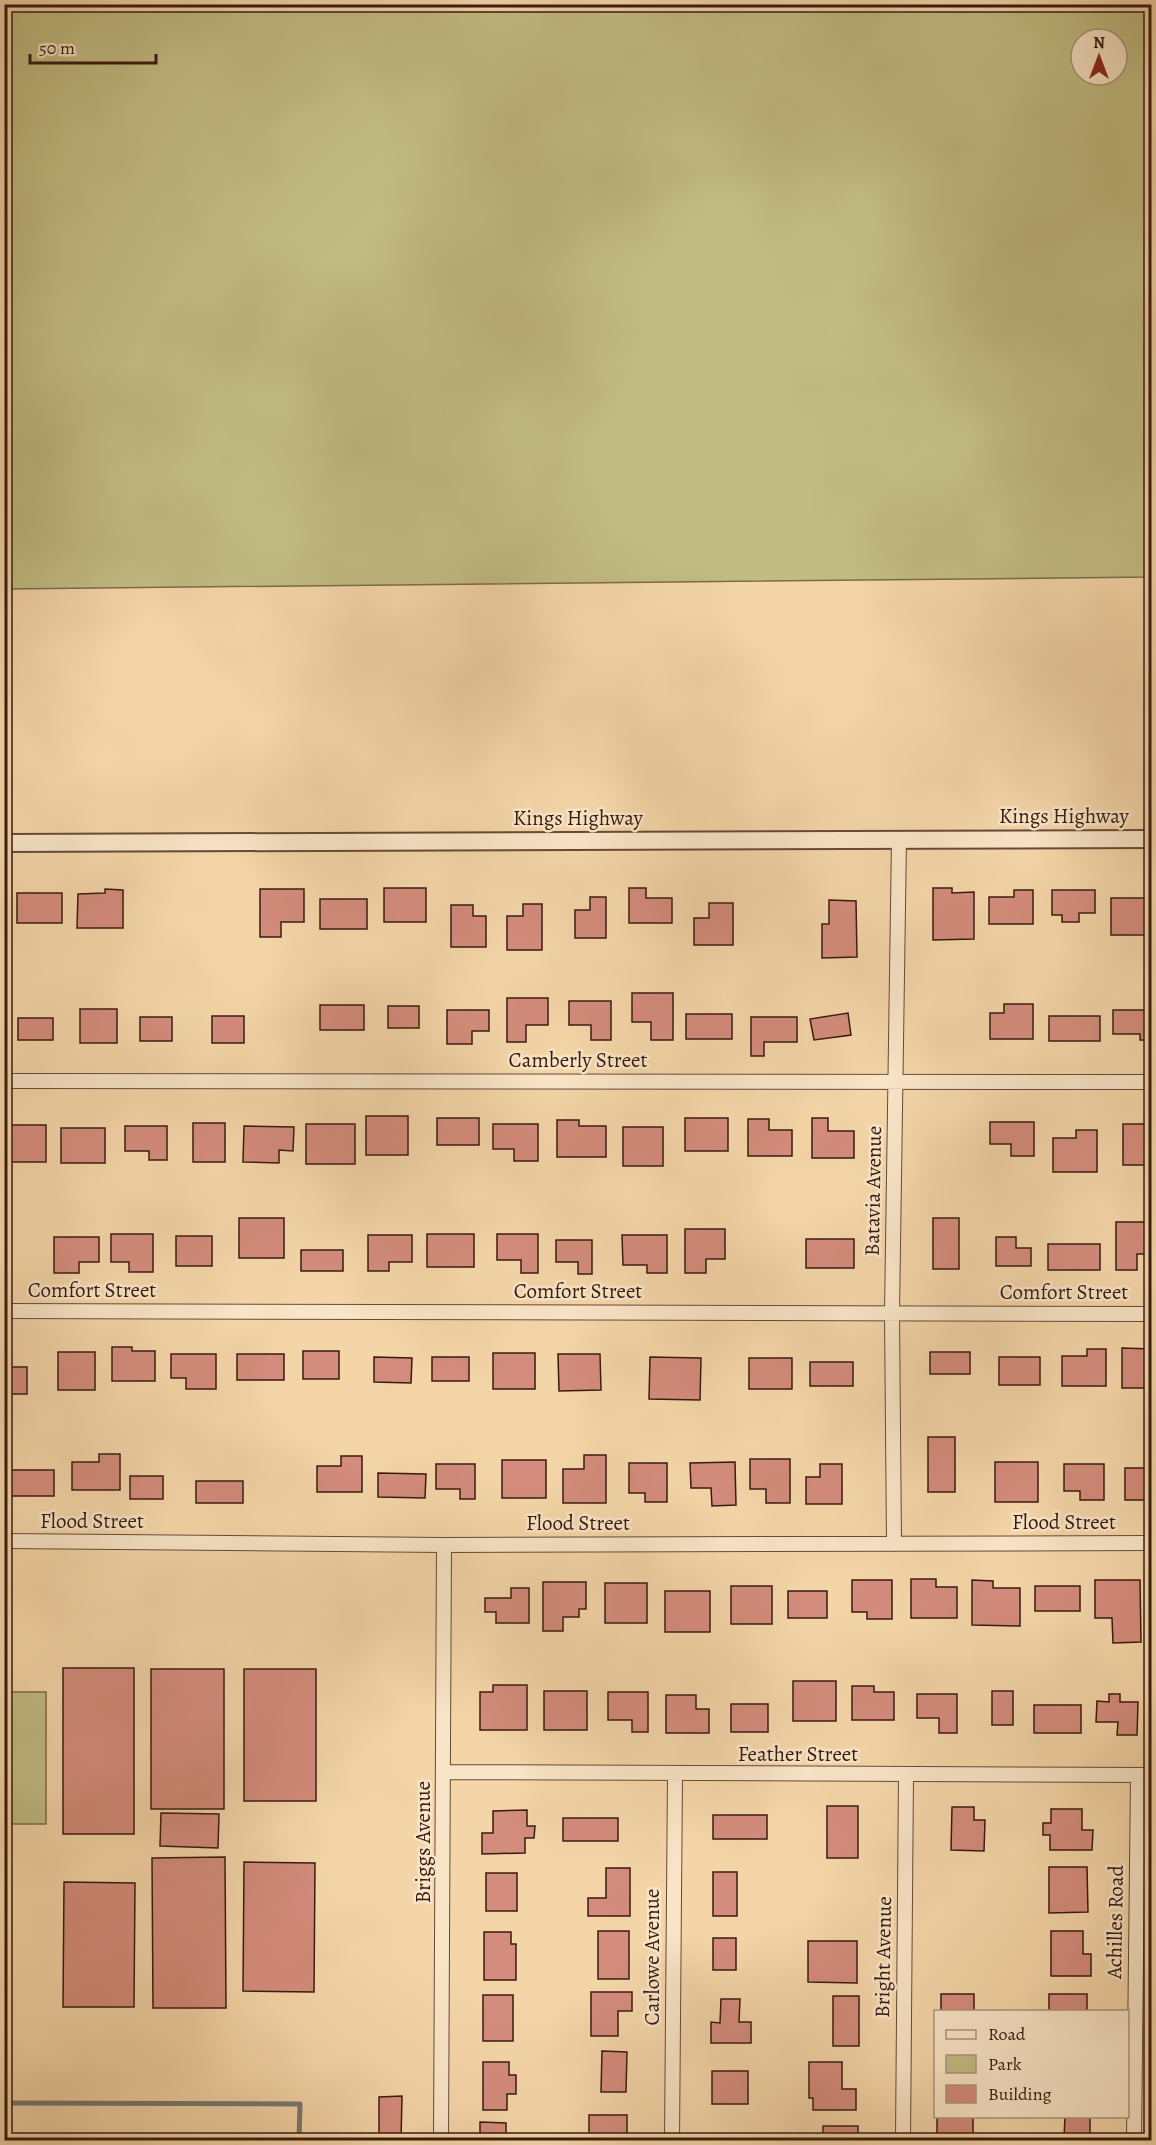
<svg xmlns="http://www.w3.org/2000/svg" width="1156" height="2145" font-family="Alegreya,serif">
  <rect width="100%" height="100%" fill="#f4d5a8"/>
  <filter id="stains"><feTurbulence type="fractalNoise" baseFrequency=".00333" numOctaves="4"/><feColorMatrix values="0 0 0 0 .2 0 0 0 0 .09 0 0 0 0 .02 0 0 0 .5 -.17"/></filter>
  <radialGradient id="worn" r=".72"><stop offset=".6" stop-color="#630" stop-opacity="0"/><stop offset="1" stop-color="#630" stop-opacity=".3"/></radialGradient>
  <path fill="#c1bc83" stroke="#7c6c4a" stroke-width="1.5" fill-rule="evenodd" d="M 4,5 L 1151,5 L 1151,577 L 5,589 ZM 1081,39 L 1117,39 L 1117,75 L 1081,75 Z
    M 5,1692 L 46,1692 L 46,1824 L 5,1824 Z"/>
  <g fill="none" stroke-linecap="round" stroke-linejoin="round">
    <path stroke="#767871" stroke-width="5" d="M 4,2103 L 300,2104 L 299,2140"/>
  </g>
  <path fill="#d48c7c" stroke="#381b10" stroke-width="1.5" d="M 384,888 L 426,888 L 426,922 L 384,922 Z
    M 629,888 L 646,888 L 646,898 L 672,898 L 672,923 L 629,923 Z
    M 933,888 L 952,888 L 952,893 L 974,892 L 974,939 L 933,940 Z
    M 105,889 L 123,890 L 123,928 L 77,928 L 78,894 L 105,893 Z
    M 260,889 L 304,889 L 304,922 L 281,922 L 281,937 L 260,937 Z
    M 1014,890 L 1033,890 L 1033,924 L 989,924 L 989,897 L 1014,897 Z
    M 1052,890 L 1095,890 L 1095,913 L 1079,913 L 1079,922 L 1062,922 L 1062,915 L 1052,915 Z
    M 17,893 L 62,893 L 62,923 L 17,923 Z
    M 590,897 L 606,897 L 606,938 L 575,938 L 575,910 L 590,910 Z
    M 1111,898 L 1152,898 L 1152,935 L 1111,935 Z
    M 320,899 L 367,899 L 367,929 L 320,929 Z
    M 829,900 L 856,901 L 857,957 L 822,958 L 822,924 L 829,924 Z
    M 709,903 L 733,903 L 733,945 L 694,945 L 694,918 L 709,918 Z
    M 523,904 L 542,904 L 542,950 L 507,950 L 507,916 L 523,916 Z
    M 451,905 L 473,905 L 473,916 L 486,916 L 486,947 L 451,947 Z
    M 632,993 L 673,993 L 673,1040 L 651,1040 L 651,1022 L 632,1022 Z
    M 507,998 L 548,998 L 548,1025 L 526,1025 L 526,1042 L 507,1042 Z
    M 569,1001 L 611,1001 L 611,1040 L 591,1040 L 591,1025 L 569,1025 Z
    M 1004,1004 L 1033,1004 L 1033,1039 L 990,1039 L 990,1013 L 1004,1013 Z
    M 320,1005 L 364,1005 L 364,1030 L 320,1030 Z
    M 388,1006 L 419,1006 L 419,1028 L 388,1028 Z
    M 80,1009 L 117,1009 L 117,1043 L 80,1043 Z
    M 447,1010 L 489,1010 L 489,1031 L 472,1031 L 472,1044 L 447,1044 Z
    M 1113,1010 L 1152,1010 L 1152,1040 L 1140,1040 L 1140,1034 L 1113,1034 Z
    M 848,1013 L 851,1035 L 814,1040 L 810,1019 Z
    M 686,1014 L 732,1014 L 732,1039 L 686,1039 Z
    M 212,1016 L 244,1016 L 244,1043 L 212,1043 Z
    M 1049,1016 L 1100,1016 L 1100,1041 L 1049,1041 Z
    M 140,1017 L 172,1017 L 172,1041 L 140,1041 Z
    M 751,1017 L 797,1017 L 797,1042 L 764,1042 L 764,1056 L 751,1056 Z
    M 18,1018 L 53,1018 L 53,1040 L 18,1040 Z
    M 366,1116 L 408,1116 L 408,1155 L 366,1155 Z
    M 437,1118 L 479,1118 L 479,1145 L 437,1145 Z
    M 685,1118 L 728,1118 L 728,1151 L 685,1151 Z
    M 812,1118 L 828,1118 L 828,1131 L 854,1131 L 854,1158 L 812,1158 Z
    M 748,1119 L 769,1119 L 769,1130 L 792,1130 L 792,1156 L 748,1156 Z
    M 557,1120 L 579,1120 L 579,1126 L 606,1126 L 606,1157 L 557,1157 Z
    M 990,1122 L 1034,1122 L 1034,1156 L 1011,1156 L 1011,1144 L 990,1144 Z
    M 193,1123 L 225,1123 L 225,1162 L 193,1162 Z
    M 306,1124 L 355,1124 L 355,1164 L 306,1164 Z
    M 493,1124 L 538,1124 L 538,1161 L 514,1161 L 514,1149 L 493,1149 Z
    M 1123,1124 L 1152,1124 L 1152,1165 L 1123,1165 Z
    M 4,1125 L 46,1125 L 46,1162 L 4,1162 Z
    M 125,1126 L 167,1126 L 167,1160 L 149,1160 L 149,1151 L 125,1151 Z
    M 244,1126 L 294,1127 L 293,1151 L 279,1150 L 279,1163 L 243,1162 Z
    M 623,1127 L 663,1127 L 663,1166 L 623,1166 Z
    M 61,1128 L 105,1128 L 105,1163 L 61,1163 Z
    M 1076,1130 L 1097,1130 L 1097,1172 L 1053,1172 L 1053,1138 L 1076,1138 Z
    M 239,1218 L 284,1218 L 284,1258 L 239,1258 Z
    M 933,1218 L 959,1218 L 959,1269 L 933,1269 Z
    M 1116,1222 L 1152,1222 L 1152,1254 L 1137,1254 L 1137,1270 L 1116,1270 Z
    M 685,1229 L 725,1229 L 725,1259 L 706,1259 L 706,1273 L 685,1273 Z
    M 111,1234 L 153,1234 L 153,1272 L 129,1272 L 129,1262 L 111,1262 Z
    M 427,1234 L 474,1234 L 474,1267 L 427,1267 Z
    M 497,1234 L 538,1234 L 538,1273 L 521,1273 L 521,1260 L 497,1260 Z
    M 368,1235 L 412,1235 L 412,1262 L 389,1262 L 389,1271 L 368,1271 Z
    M 622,1235 L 667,1235 L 667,1273 L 647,1273 L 647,1265 L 623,1265 Z
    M 176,1236 L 212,1236 L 212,1266 L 176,1266 Z
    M 54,1237 L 99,1237 L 99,1262 L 79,1262 L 79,1273 L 54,1273 Z
    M 996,1237 L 1016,1237 L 1016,1248 L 1031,1248 L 1031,1266 L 996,1266 Z
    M 806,1239 L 854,1239 L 854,1268 L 806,1268 Z
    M 556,1240 L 592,1240 L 592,1274 L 578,1274 L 578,1262 L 556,1262 Z
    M 1048,1244 L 1100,1244 L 1100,1270 L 1048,1270 Z
    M 301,1250 L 343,1250 L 343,1271 L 301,1271 Z
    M 112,1347 L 132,1347 L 132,1351 L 155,1351 L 155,1381 L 112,1381 Z
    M 1122,1348 L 1152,1349 L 1148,1388 L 1122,1388 Z
    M 1087,1349 L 1106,1349 L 1106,1386 L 1062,1386 L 1062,1356 L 1087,1356 Z
    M 4,1350 L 7,1350 L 7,1367 L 27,1367 L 27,1394 L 4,1394 Z
    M 303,1351 L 339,1351 L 339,1379 L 303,1379 Z
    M 58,1352 L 95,1352 L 95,1390 L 58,1390 Z
    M 930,1352 L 970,1352 L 970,1374 L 930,1374 Z
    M 493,1353 L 535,1353 L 535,1389 L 493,1389 Z
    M 171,1354 L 216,1354 L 216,1389 L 186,1389 L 186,1378 L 171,1378 Z
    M 237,1354 L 284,1354 L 284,1380 L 237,1380 Z
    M 558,1354 L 600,1354 L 601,1390 L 559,1391 Z
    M 374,1357 L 412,1358 L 411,1383 L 374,1382 Z
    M 432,1357 L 469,1357 L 469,1381 L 432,1381 Z
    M 650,1357 L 701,1358 L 700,1400 L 649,1399 Z
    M 999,1357 L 1040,1357 L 1040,1385 L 999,1385 Z
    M 749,1358 L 792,1358 L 792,1389 L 749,1389 Z
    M 810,1362 L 853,1362 L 853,1386 L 810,1386 Z
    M 928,1437 L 955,1437 L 955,1492 L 928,1492 Z
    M 99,1454 L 120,1454 L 120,1490 L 72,1490 L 72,1462 L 99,1462 Z
    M 584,1455 L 606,1455 L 606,1503 L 563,1503 L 563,1469 L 584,1469 Z
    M 341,1456 L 362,1456 L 362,1492 L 317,1492 L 317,1466 L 341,1466 Z
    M 750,1459 L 790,1459 L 790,1503 L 766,1503 L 766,1489 L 750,1489 Z
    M 502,1460 L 546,1460 L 546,1498 L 502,1498 Z
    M 735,1462 L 736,1505 L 712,1506 L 711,1488 L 691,1488 L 690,1463 Z
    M 995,1462 L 1038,1462 L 1038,1502 L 995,1502 Z
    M 629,1463 L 667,1463 L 667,1502 L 645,1502 L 645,1493 L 629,1493 Z
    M 436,1464 L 475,1464 L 475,1499 L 460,1499 L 460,1489 L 436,1489 Z
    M 820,1464 L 842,1464 L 842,1504 L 806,1504 L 806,1477 L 820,1477 Z
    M 1064,1464 L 1104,1464 L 1104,1500 L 1080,1500 L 1080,1491 L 1064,1491 Z
    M 1125,1468 L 1152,1468 L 1152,1500 L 1125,1500 Z
    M 9,1470 L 54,1470 L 54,1496 L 9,1496 Z
    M 378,1473 L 426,1474 L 425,1498 L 378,1497 Z
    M 130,1476 L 163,1476 L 163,1499 L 130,1499 Z
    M 196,1481 L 243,1481 L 243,1503 L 196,1503 Z
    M 911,1579 L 936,1579 L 936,1587 L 957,1587 L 957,1618 L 911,1618 Z
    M 852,1580 L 892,1580 L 892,1619 L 867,1619 L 867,1612 L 852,1612 Z
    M 972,1580 L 993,1581 L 993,1588 L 1020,1588 L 1020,1626 L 972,1625 Z
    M 1095,1580 L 1140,1580 L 1141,1642 L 1113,1643 L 1112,1618 L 1095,1618 Z
    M 543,1582 L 586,1582 L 586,1609 L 579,1609 L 579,1617 L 563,1617 L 563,1631 L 543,1631 Z
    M 605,1583 L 647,1583 L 647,1623 L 605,1623 Z
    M 731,1586 L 772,1586 L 772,1624 L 731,1624 Z
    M 1035,1586 L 1080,1586 L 1080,1611 L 1035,1611 Z
    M 511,1588 L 529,1588 L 529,1623 L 496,1623 L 496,1612 L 485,1612 L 485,1598 L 511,1598 Z
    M 665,1591 L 710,1591 L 710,1632 L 665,1632 Z
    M 788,1591 L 827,1591 L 827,1618 L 788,1618 Z
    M 63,1668 L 134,1668 L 134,1834 L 63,1834 Z
    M 151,1669 L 224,1669 L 224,1809 L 151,1809 Z
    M 244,1669 L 316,1669 L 316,1801 L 244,1801 Z
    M 793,1681 L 836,1681 L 836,1721 L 793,1721 Z
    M 493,1685 L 527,1685 L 527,1730 L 480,1730 L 480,1692 L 493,1692 Z
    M 852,1686 L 874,1686 L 874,1692 L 894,1692 L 894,1720 L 852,1720 Z
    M 544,1691 L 587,1691 L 587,1730 L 544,1730 Z
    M 992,1691 L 1013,1691 L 1013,1725 L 992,1725 Z
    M 608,1692 L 648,1692 L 648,1732 L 632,1732 L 632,1720 L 608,1720 Z
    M 917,1694 L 957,1694 L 957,1733 L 939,1733 L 939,1718 L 917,1718 Z
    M 1109,1694 L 1120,1694 L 1120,1702 L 1138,1702 L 1137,1735 L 1117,1735 L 1118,1722 L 1096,1722 L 1097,1701 L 1109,1702 Z
    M 666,1695 L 696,1695 L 696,1709 L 709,1709 L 709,1733 L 666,1733 Z
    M 731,1704 L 768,1704 L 768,1732 L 731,1732 Z
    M 1034,1705 L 1081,1705 L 1081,1733 L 1034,1733 Z
    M 827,1806 L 858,1806 L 858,1858 L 827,1858 Z
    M 952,1807 L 974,1807 L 974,1820 L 985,1820 L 984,1851 L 951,1850 Z
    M 1051,1809 L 1082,1809 L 1082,1830 L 1093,1830 L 1092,1850 L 1050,1850 L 1050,1835 L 1043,1835 L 1043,1823 L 1051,1823 Z
    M 527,1810 L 527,1826 L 535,1826 L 534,1838 L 525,1838 L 525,1853 L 482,1854 L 482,1833 L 493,1833 L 493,1811 Z
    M 161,1813 L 219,1814 L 218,1848 L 160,1846 Z
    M 713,1815 L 767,1815 L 767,1839 L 713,1839 Z
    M 563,1818 L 618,1818 L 618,1841 L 563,1841 Z
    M 225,1857 L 226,2008 L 153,2008 L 152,1858 Z
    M 244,1862 L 315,1863 L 314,1992 L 243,1991 Z
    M 1049,1867 L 1087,1867 L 1088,1912 L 1049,1913 Z
    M 606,1868 L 630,1868 L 630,1916 L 588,1916 L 588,1898 L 606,1898 Z
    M 713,1872 L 737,1872 L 737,1916 L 713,1916 Z
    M 486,1873 L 517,1873 L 517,1911 L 486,1911 Z
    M 64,1882 L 135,1883 L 134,2007 L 63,2007 Z
    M 598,1931 L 629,1931 L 629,1979 L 598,1979 Z
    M 1051,1931 L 1083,1931 L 1083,1954 L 1091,1954 L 1091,1976 L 1051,1976 Z
    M 484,1932 L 511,1932 L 511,1944 L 516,1944 L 516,1980 L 484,1980 Z
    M 713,1938 L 736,1938 L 736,1970 L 713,1970 Z
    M 808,1941 L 857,1941 L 857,1983 L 808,1982 Z
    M 591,1992 L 632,1992 L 632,2011 L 618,2011 L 618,2036 L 591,2036 Z
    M 941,1994 L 974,1994 L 974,2012 L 941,2012 Z
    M 1049,1994 L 1087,1994 L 1087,2012 L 1049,2012 Z
    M 483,1995 L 513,1995 L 513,2041 L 483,2041 Z
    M 833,1996 L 859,1996 L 859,2046 L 833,2046 Z
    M 721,1999 L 740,1999 L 739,2022 L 751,2022 L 751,2043 L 711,2043 L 711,2022 L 720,2023 Z
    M 602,2051 L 627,2052 L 626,2092 L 601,2092 Z
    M 483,2062 L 509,2062 L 509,2075 L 516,2075 L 516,2094 L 507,2094 L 507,2110 L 483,2110 Z
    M 809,2062 L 842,2062 L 842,2089 L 856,2089 L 856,2110 L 813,2110 L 813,2098 L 809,2098 Z
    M 712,2071 L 748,2071 L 748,2104 L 712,2104 Z
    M 402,2096 L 401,2140 L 379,2140 L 379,2097 Z
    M 589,2115 L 627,2115 L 627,2140 L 589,2140 Z
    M 937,2116 L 973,2116 L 973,2140 L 937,2140 Z
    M 1065,2116 L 1090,2116 L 1090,2140 L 1051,2140 L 1064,2139 Z
    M 480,2122 L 506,2123 L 506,2136 L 520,2136 L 520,2140 L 480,2140 Z
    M 823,2126 L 858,2126 L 858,2140 L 823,2140 Z"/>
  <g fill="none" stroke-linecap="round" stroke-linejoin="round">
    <g stroke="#674a36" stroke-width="16">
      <path id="minor" d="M 4,1081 L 1152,1082
        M 4,1311 L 1152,1314
        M 4,1541 L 444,1545 L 1152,1543
        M 894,1544 L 892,1313 L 899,839
        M 444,1772 L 1152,1775
        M 441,2140 L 444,1545
        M 672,2140 L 675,1775
        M 903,2140 L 906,1775
        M 1134,2140 L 1138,1775"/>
    </g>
    <g stroke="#674a36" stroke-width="20">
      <path id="tertiary" d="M 4,843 L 1152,839"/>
    </g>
    <use href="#minor" stroke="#f8e4c6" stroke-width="14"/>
    <use href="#tertiary" stroke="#f8e4c6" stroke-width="16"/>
  </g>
  <g text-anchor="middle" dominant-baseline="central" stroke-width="5" stroke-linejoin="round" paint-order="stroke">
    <g font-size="21" fill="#381b10" stroke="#f8e4c6">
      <text x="1064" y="816">Kings Highway</text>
      <text x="578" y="818">Kings Highway</text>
      <text x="578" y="1060">Camberly Street</text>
      <text transform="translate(873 1191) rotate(-89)">Batavia Avenue</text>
      <text x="92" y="1290">Comfort Street</text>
      <text x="578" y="1291">Comfort Street</text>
      <text x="1064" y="1292">Comfort Street</text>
      <text x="92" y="1521">Flood Street</text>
      <text x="1064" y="1522">Flood Street</text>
      <text x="578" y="1523">Flood Street</text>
      <text x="798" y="1754">Feather Street</text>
      <text transform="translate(423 1842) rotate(-90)">Briggs Avenue</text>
      <text transform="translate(1115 1922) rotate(-89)">Achilles Road</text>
      <text transform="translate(652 1957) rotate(-90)">Carlowe Avenue</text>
      <text transform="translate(883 1957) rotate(-89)">Bright Avenue</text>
    </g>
  </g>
  <rect width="1156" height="2145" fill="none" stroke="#f4d5a8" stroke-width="24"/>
  <rect x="6" y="6" width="1144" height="2133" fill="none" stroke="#381b10" stroke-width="3"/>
  <rect x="12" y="12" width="1132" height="2121" fill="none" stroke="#381b10" stroke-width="1.5"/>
  <rect x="934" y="2010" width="195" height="108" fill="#f8e4c6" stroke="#ab947d" stroke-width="1.5"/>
  <rect x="946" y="2030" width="30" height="9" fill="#f8e4c6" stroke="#ab947d" stroke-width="1.5"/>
  <text x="988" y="2040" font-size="18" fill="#381b10">Road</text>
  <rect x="946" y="2055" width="30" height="18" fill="#c1bc83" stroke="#ab947d" stroke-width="1.5"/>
  <text x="988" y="2070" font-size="18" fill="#381b10">Park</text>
  <rect x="946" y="2085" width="30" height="18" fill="#d48c7c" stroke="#ab947d" stroke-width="1.5"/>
  <text x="988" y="2100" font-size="18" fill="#381b10">Building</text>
  <g transform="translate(1099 57)"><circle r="28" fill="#f8e4c6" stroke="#ab947d" stroke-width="1.5"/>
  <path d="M0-4.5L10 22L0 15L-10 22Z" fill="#8f2418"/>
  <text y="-9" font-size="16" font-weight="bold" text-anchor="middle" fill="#381b10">N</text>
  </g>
  <path d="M30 54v9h126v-9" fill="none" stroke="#381b10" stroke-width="3"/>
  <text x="39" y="54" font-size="18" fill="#381b10" stroke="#f8e4c6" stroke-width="4.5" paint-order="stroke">50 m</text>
  <rect width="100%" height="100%" filter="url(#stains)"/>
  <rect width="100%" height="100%" fill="url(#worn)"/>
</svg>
